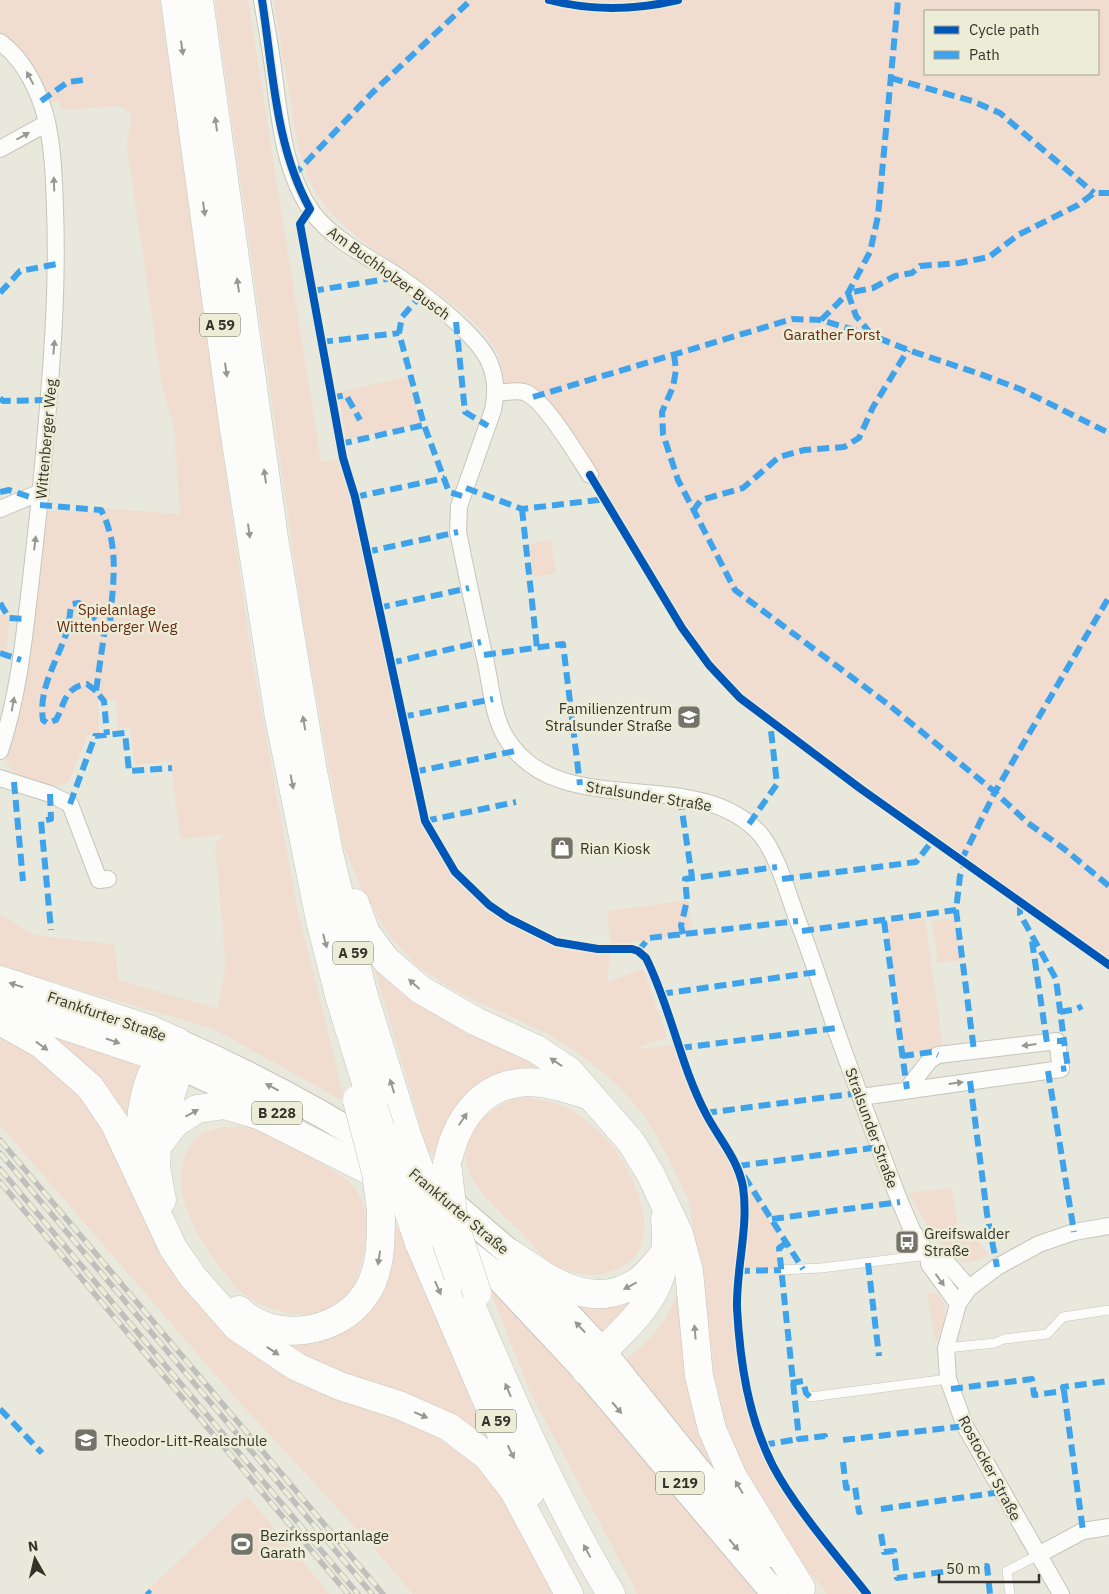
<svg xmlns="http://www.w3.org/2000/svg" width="1109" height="1594" font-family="'IBM Plex Sans',sans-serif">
  <rect width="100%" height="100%" fill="#e8e8dc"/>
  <path fill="#f1dcd0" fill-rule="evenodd" d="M 0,0 L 160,0 L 251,654 L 297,908 L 345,1102 L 214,1029 L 0,966 L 0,915 L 35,935 L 115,945 L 118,980 L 218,1009 L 226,964 L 215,844 L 225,834 L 180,839 L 171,761 L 135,765 L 130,728 L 118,728 L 116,700 L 98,701 L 99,733 L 88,735 L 69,781 C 54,795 12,778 6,760 C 30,679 37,595 46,510 L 99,513 L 100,508 L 180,514 L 174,426 L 162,387 L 127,146 L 132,115 L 119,106 L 62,110 L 58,101 L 47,104 L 14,45 L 0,33 Z
    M 215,0 L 248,0 L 321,462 L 340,459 L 352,497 L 426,831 L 452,874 L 487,907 L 506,921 L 555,944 L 611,953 L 607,976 L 608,982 L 643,969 L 667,1037 L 635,1049 L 675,1045 L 703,1113 L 737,1166 C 750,1212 735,1260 736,1306 C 738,1361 745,1420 773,1468 C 798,1513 834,1553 865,1594 L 827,1594 L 778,1531 L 759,1501 L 732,1444 L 723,1413 L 714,1372 L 703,1276 L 694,1234 L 690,1204 L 671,1163 L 647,1119 L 617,1084 L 576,1051 L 544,1032 L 451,989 L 416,965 L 390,936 L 363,891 L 343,845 L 303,621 Z
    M 274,0 L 1109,0 L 1109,962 L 767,718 L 741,696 L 685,628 L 609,499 L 560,426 L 505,388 C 503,375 502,359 495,348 C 455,287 369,261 324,204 C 300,174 296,134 290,97 C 284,65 279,32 274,0 ZM 925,11 L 1098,11 L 1098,74 L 925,74 Z
    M 408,377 L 421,423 L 346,439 L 338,392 Z
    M 551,540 L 556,573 L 533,577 L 529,544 Z
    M 5,613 L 9,620 L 6,653 L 0,651 L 0,616 Z
    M 688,900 L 693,934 L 611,945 L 607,911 Z
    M 925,918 L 943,1048 L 904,1053 L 887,923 Z
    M 956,918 L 962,960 L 938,963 L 932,921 Z
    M 367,943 L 563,1074 L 521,1073 L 441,1158 L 428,1151 Z
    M 0,1011 L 152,1063 L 135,1125 Z
    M 0,1036 L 32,1053 L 80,1092 L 106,1127 L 157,1249 L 181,1285 L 262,1360 L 290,1379 L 338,1397 L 395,1414 L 441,1440 L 481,1469 L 508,1503 L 558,1594 L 413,1594 L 374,1548 L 233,1395 L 0,1125 Z
    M 526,1097 C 543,1100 561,1102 576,1113 C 588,1122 603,1135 612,1146 C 640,1182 669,1255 609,1272 C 591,1278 570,1274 554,1265 C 542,1258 532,1243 522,1233 C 505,1217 485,1200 473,1180 C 449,1139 487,1103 526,1097 Z
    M 222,1127 C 231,1127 240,1126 249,1128 C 270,1133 336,1169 351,1184 C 354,1187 358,1193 360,1197 C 369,1215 367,1241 362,1260 C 359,1274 352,1294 340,1302 C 309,1324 269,1313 241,1292 C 235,1287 230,1279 224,1272 C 198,1240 162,1183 193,1142 C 199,1133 212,1130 222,1127 Z
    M 742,1175 L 781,1241 L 776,1245 L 779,1269 L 744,1268 L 743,1263 L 747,1199 Z
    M 952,1188 L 958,1227 L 969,1229 L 988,1254 C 981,1258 971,1265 962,1261 C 941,1252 920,1212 908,1193 Z
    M 399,1227 L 449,1350 L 496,1453 L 459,1418 L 428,1402 L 346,1376 L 274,1341 L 322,1340 L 338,1335 L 361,1317 L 390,1231 Z
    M 683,1277 L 746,1508 L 624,1362 C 659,1332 668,1321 683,1277 Z
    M 555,1286 L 641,1294 L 601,1336 Z
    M 490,1290 L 575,1366 L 765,1594 L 638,1594 L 530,1392 Z
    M 927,1292 C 953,1293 945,1324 937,1340 L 935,1339 Z
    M 247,1496 L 330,1594 L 144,1594 L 147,1591 Z"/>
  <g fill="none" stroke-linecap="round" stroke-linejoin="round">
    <g stroke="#c5c5bc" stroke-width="10">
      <path id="service" d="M 310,209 L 300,224 L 343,458
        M 781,1270 L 821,1268 L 928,1255
        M 946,1348 L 995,1343 L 1004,1339 L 1047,1334 L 1063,1317 L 1109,1310
        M 810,1397 L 948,1379
        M 1010,1594 L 1007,1571 L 1038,1555"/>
    </g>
    <g stroke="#c5c5bc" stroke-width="18">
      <path id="minor" d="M 262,0 C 266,25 271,50 274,75 C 280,121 284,172 312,212 C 334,241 369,257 399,277 C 418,290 436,304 453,319 C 483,346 502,367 493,410 L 459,506 L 458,532 C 467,576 476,619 486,663 C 491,687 493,715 505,736 C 557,826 697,761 761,835 C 778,856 788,895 798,921 C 812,957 824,994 836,1030 C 857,1088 878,1145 900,1202 L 912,1230 L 928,1255 L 929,1264 L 958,1304
        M 0,42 C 25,60 40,93 47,122 C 53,150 54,179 55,208 C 58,287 52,363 45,442 C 41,493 35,544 29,596 C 23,648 17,701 0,751
        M 0,149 L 47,123
        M 497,393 C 505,392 516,390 524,392 C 544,398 578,457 590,475
        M 0,509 L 41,492
        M 0,778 L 50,794 L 70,804 L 99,880 L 108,879
        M 861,1097 L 1061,1069 L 1057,1041 L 938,1055 L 930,1060 L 907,1089
        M 928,1255 L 942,1257 L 969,1288
        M 1038,1555 L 1083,1531 L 1109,1527
        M 1061,1594 L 965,1426 L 948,1379 L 946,1348 L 958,1304 L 969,1288 L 997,1267 L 1039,1244 L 1074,1232 L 1109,1226"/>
    </g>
    <g stroke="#c5c5bc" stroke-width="28">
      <path id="primary" d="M 178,1042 C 248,1073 317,1109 382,1151
        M 161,1058 L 255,1100 L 283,1116
        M 440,1193 L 510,1253 L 602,1351 L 695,1467 L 771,1554
        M 454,1242 L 498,1277 L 586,1371 L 775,1594"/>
    </g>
    <g stroke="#c5c5bc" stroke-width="29">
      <path id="trunk" d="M 0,980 L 149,1029 L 178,1042
        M 0,1004 L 161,1058"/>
    </g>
    <g stroke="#c5c5bc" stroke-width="29">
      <path id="motorway" d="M 175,0 L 233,423 L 279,717 L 320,920 L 340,999 L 374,1109
        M 199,0 L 274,538 L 313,771 L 329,853 L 363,993 L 406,1132
        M 355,903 L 366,933 L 386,960 L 421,990 L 475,1021 L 536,1049 L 569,1071 L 631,1142 L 651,1175 L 679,1234 L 689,1271 L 699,1376 L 712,1429 L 733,1477 L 801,1588
        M 0,1021 L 41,1044 L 90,1087 L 114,1122 L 173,1248 L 193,1277 L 237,1327 L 297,1367 L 340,1386 L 399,1405 L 449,1427 L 487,1456 L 514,1491 L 569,1594
        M 158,1145 L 176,1122 L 197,1109 L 225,1105 L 261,1116 L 368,1170
        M 447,1164 C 457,1116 486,1076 542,1083 C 558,1085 575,1091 591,1096
        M 139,1166 C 139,1132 140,1088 161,1058 C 165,1052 172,1047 178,1042
        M 162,1200 L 156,1167 L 157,1146 L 162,1123 L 180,1065 L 178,1042
        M 419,1243 L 500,1431 L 530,1493
        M 510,1253 C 550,1280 593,1314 640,1280 C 649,1273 657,1262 664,1254
        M 458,1275 C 505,1383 550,1492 611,1594
        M 239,1310 C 273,1344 339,1334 365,1295 C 382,1271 381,1238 381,1210
        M 586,1371 C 631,1316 673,1301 665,1218"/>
    </g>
    <use href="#service" stroke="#fcfcfa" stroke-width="9"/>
    <use href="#minor" stroke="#fcfcfa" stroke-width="16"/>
    <use href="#primary" stroke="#fcfcfa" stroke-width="26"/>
    <use href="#trunk" stroke="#fcfcfa" stroke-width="28"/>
    <use href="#motorway" stroke="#fcfcfa" stroke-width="28"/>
    <g stroke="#bfbfbc" stroke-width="5.5">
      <path id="rail" d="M 0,1140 L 383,1594
        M 0,1153 L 372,1594
        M 0,1169 L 358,1594
        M 0,1182 L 348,1594"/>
    </g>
    <use href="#rail" stroke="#ededd7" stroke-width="4" stroke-dasharray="11" stroke-linecap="butt"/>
    <g stroke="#c5c5bc" stroke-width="29" stroke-linecap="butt">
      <path id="motorway-bridge" d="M 357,1100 L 376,1173 L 381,1210
        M 374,1109 L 419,1243
        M 406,1132 L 458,1275
        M 447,1164 L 454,1222 L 477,1293"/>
    </g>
    <use href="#motorway-bridge" stroke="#fcfcfa" stroke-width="28"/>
    <path stroke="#3ea3eb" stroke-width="6" stroke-dasharray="12 6" stroke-linecap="butt" d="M 891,78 L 972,101 L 1000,113 L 1094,193
      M 41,101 L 68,82 L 84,80
      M 293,176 L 372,93 L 471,0
      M 312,291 L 399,277
      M 0,293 L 20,271 L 57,264
      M 422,294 L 402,317 L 399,333 L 424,425 L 449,492 L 462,496
      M 821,320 L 848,293 L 870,252 L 878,216 L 898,0
      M 456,322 L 465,412 L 488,426
      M 871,334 L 856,316 L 848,293 L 873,288 L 895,276 L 912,273 L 920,266 L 959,263 L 989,257 L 1018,235 L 1078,205 L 1094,193 L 1109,193
      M 321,342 L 399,333
      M 674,354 L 676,370 L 673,387 L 662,412 L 663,434 L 678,480 L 735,590 L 889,705 L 995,792 L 1028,823 L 1063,848 L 1109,886
      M 533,397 L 792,319 L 821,320 L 871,335 L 908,350 L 980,374 L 1020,389 L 1109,433
      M 0,398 L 3,401 L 49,400
      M 331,398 L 346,395 L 360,420
      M 340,444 L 424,425
      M 466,488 L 522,509 L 606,499
      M 0,492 L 9,490 L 30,497
      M 355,497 L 445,478
      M 40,505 L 101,510 C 120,546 113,582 110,622 L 105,628 L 96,691 L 104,701 L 107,735
      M 522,509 L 537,648
      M 693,511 L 701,500 L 743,488 L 779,457 L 804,450 L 844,447 L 859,438 L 873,407 L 908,350
      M 366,552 L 458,532
      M 0,603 L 9,618 L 27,619
      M 378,608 L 469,588
      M 0,653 L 21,660
      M 484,655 L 563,644 L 580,785
      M 390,663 L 481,642
      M 96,691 L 87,684 C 64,687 65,704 56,720 L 47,723 L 43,720 C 38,688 58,660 67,631 C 70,622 69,613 72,604 L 79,603 L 105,628
      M 402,717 L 493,699
      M 414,772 L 515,751
      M 14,782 L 23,881
      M 50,794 L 51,819 L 41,821 L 51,930
      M 680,798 L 692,877
      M 70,804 L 95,736 L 125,733 L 129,771 L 172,768
      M 425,821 L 516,802
      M 749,824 L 777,784 L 770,722
      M 961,861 L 995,792 L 1109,597
      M 782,879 L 916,862 L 933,840
      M 1020,903 L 1020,914 L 1056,979 L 1064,1041
      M 956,910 L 974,1051
      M 884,921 L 907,1089
      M 802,931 L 956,910 L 960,876 L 965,863
      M 683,934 L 681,926 L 687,900 L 685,879 L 777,867
      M 1032,941 L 1047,1043
      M 638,951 L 649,938 L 798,921
      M 661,994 L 817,972
      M 1060,1012 L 1077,1009 L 1082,1006
      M 1057,1041 L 1064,1041 L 1068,1068 L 1061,1069
      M 680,1048 L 836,1028
      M 902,1056 L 932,1052 L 938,1055
      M 1048,1071 L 1074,1232
      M 970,1081 L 987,1214 L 997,1267
      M 705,1113 L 859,1093
      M 738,1166 L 879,1147
      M 744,1176 L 803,1269
      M 772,1219 L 900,1202
      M 786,1243 L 779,1248 L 799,1439 L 825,1436 L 825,1442
      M 868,1263 L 879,1356
      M 738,1271 L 781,1270
      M 791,1383 L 803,1381 L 806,1393 L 810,1397
      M 951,1389 L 1032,1379 L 1034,1395 L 1064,1391 L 1063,1387 L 1109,1381
      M 1064,1391 L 1083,1531
      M 0,1409 L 42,1453
      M 843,1440 L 965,1426
      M 763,1445 L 799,1439
      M 843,1462 L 846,1488 L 855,1487 L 859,1512 L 862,1511
      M 881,1509 L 1001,1492
      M 881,1534 L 884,1552 L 894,1551 L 897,1578 L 987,1566 L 990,1594
      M 147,1591 L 150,1594"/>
    <g stroke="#ededd7" stroke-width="11">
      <path id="cycleway" d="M 262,0 C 273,70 275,146 310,209 L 300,224 L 343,458 L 355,497 L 425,821 L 455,872 L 489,905 L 508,918 L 556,942 L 598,949 L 632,949 L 638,951 L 646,958 C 671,1008 680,1065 706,1114 C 719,1139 738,1159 743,1187 C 749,1227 736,1268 737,1308 C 740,1362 748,1417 773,1466 C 795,1508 837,1556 867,1594
        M 549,0 C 591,11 635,10 678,0
        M 590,475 L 682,628 L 709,665 L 740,698 L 861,789 L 1109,965"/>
    </g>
    <use href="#cycleway" stroke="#0057b8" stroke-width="8"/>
  </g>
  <defs><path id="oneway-solid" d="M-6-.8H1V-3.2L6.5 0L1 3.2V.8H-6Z" transform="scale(1.25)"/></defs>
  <g fill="#989893">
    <use href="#oneway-solid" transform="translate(182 48) rotate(82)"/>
    <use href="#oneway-solid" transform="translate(30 78) rotate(-118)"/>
    <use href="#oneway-solid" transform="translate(216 124) rotate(-98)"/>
    <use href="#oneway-solid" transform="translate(23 136) rotate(-29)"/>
    <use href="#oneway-solid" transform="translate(54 184) rotate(-92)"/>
    <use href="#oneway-solid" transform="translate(204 209) rotate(82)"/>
    <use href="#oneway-solid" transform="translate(238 285) rotate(-98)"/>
    <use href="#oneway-solid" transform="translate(54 347) rotate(-85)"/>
    <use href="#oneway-solid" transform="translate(226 370) rotate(82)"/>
    <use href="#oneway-solid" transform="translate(265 476) rotate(-98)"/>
    <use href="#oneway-solid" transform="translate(249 531) rotate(82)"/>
    <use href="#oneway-solid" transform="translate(35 543) rotate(-83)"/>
    <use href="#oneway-solid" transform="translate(13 704) rotate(-80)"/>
    <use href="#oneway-solid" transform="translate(304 723) rotate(-100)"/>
    <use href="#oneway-solid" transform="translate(292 782) rotate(79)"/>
    <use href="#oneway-solid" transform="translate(325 941) rotate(75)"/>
    <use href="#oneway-solid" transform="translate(414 984) rotate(-138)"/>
    <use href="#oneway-solid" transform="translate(16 985) rotate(-162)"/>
    <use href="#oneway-solid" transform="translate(113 1041) rotate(19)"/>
    <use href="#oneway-solid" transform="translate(1029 1045) rotate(173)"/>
    <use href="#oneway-solid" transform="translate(42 1046) rotate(36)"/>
    <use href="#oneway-solid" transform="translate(556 1062) rotate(-146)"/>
    <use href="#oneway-solid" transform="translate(956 1083) rotate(-7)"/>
    <use href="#oneway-solid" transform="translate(392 1086) rotate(-107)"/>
    <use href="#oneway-solid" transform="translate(272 1087) rotate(-152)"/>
    <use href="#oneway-solid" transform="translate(192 1113) rotate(-29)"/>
    <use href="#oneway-solid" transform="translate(463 1119) rotate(-56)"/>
    <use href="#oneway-solid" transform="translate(379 1258) rotate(98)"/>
    <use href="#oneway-solid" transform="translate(940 1280) rotate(54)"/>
    <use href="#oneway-solid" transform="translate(630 1286) rotate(152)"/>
    <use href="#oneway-solid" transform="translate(438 1288) rotate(66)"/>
    <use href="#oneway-solid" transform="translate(580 1327) rotate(-133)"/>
    <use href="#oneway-solid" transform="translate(695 1332) rotate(-95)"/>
    <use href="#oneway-solid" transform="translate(273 1351) rotate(34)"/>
    <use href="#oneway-solid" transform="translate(508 1390) rotate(-113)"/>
    <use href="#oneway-solid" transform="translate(617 1408) rotate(50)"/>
    <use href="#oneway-solid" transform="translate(421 1415) rotate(23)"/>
    <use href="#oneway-solid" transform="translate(511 1452) rotate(64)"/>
    <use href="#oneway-solid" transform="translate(739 1487) rotate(-121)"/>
    <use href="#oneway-solid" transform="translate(734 1545) rotate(50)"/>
    <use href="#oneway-solid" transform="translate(587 1551) rotate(-118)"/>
  </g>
  <defs>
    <g id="school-square" transform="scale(1.25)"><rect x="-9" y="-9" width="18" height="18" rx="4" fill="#73736a" stroke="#ededd7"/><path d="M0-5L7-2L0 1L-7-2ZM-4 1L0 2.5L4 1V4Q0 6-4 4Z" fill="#fff"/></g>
    <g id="shop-square" transform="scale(1.25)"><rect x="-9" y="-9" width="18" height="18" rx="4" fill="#73736a" stroke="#ededd7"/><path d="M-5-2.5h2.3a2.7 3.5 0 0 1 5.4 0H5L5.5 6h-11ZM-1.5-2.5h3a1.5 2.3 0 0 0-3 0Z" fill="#fff"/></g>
    <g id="bus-square" transform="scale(1.25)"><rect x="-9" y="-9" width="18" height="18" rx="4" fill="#73736a" stroke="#ededd7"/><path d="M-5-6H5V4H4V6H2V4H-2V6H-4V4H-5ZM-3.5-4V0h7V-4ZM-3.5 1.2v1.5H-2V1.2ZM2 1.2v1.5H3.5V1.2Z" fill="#fff"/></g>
    <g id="stadium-square" transform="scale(1.25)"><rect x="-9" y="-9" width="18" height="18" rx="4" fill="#73736a" stroke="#ededd7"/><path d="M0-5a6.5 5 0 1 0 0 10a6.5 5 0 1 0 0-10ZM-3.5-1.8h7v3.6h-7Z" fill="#fff"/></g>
  </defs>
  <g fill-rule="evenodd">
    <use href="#school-square" x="689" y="717"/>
    <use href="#shop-square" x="562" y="848"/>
    <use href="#bus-square" x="907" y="1242"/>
    <use href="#school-square" x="86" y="1440"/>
    <use href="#stadium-square" x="242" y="1544"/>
  </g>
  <g text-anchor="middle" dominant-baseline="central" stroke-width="5" stroke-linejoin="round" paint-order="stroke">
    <g fill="#ededd7" stroke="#6c6c5f" stroke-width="1">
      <rect x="200" y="313.5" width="40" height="23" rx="4"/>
      <rect x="333" y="941.5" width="40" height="23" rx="4"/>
      <rect x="252" y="1101.5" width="50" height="23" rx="4"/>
      <rect x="476" y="1409.5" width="40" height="23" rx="4"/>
      <rect x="656" y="1471.5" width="48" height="23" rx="4"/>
    </g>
    <g font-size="14" font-weight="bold" fill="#34342c">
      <text x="220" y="325">A 59</text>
      <text x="353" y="953">A 59</text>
      <text x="277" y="1113">B 228</text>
      <text x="496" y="1421">A 59</text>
      <text x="680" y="1483">L 219</text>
    </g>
    <g font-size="15" fill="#34342c" stroke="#ededd7">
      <text transform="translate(389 273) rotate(36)">Am Buchholzer Busch</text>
      <text transform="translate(46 439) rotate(-85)">Wittenberger Weg</text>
      <text transform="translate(649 796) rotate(9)">Stralsunder Straße</text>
      <text transform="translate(107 1016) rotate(19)">Frankfurter Straße</text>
      <text transform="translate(872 1128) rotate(70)">Stralsunder Straße</text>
      <text transform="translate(459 1211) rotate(40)">Frankfurter Straße</text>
      <text transform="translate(990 1468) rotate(62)">Rostocker Straße</text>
    </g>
    <g font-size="15" fill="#672913" stroke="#ededd7">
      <text x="832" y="334">Garather Forst</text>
      <text x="117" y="609">Spielanlage<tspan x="117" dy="17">Wittenberger Weg</tspan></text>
    </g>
    <g font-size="15" fill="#34342c" stroke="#ededd7" text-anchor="start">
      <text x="672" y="708" text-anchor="end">Familienzentrum<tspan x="672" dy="17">Stralsunder Straße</tspan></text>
      <text x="580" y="848">Rian Kiosk</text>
      <text x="924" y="1233">Greifswalder<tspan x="924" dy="17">Straße</tspan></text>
      <text x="104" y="1440">Theodor-Litt-Realschule</text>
      <text x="260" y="1535">Bezirkssportanlage<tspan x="260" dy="17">Garath</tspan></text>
    </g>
  </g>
  <rect x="924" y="10" width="175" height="65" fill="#ededd7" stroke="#a3a393"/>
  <rect x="934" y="26" width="25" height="8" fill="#0057b8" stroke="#a3a393"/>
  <text x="969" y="35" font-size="15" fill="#34342c">Cycle path</text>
  <rect x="934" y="51" width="25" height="8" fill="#3ea3eb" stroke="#a3a393"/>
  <text x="969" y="60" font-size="15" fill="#34342c">Path</text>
  <g transform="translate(35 1559) rotate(352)" stroke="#ededd7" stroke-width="4" paint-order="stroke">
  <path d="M0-4L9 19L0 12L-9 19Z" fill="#34342c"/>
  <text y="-8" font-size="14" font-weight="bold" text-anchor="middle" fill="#34342c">N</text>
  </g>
  <path d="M939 1574v8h100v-8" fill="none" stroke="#34342c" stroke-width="2.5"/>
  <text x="946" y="1574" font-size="15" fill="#34342c" stroke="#ededd7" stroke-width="4" paint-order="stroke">50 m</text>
</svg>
